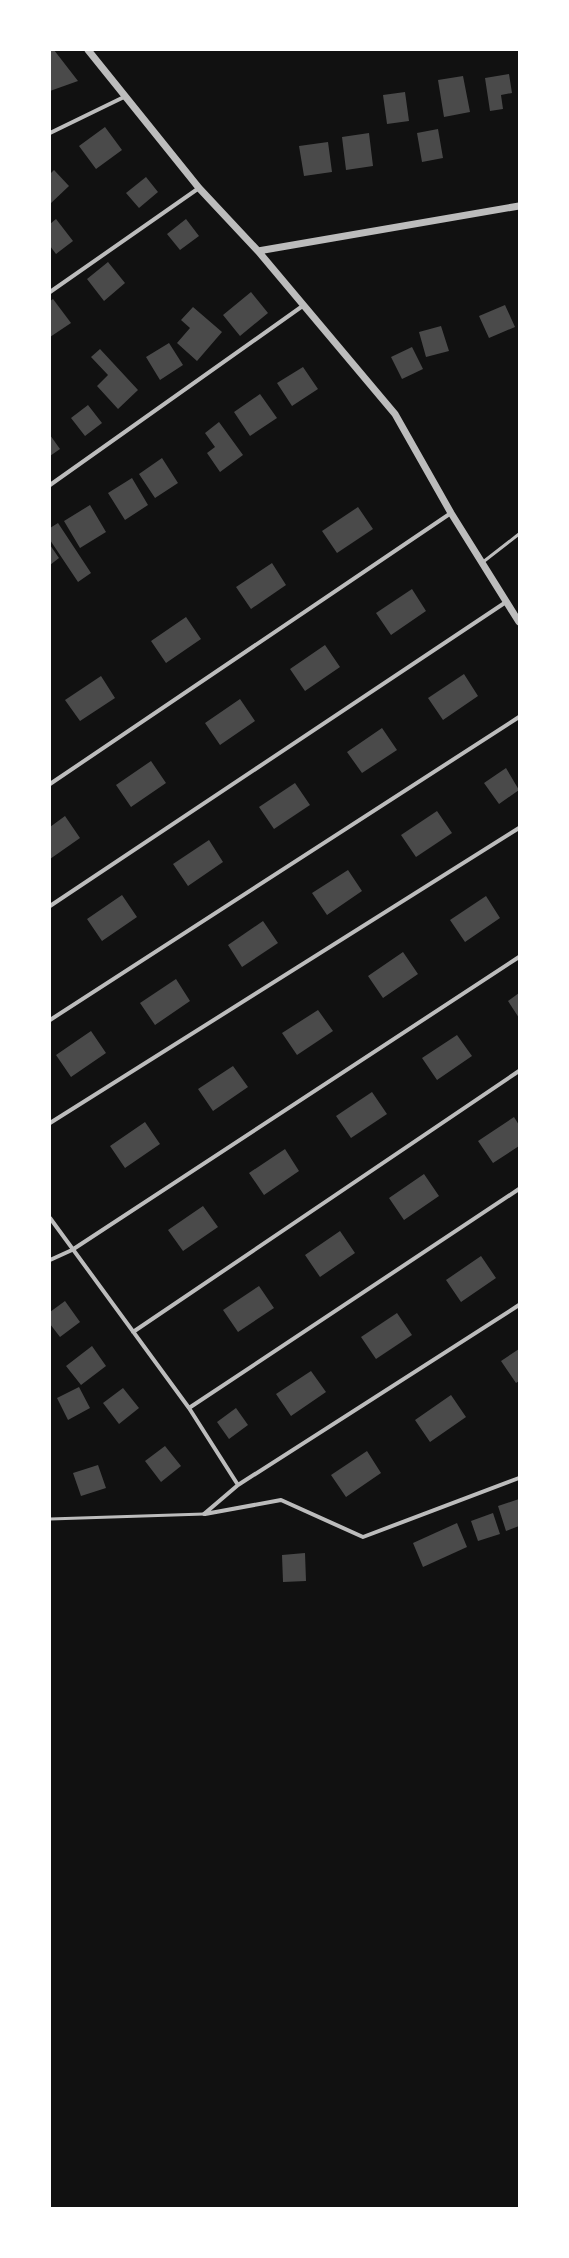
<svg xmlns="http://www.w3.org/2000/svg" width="569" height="2258" font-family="Lato,sans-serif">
  <rect width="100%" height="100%" fill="#111"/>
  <path fill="#4a4a4a" d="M 50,50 L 54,50 L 78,81 L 50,91 Z
    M 509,74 L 512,93 L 501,95 L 503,109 L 490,111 L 485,78 Z
    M 463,76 L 470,112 L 444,117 L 438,80 Z
    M 405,92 L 409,121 L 387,124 L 383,95 Z
    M 105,127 L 122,150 L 96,169 L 79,146 Z
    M 438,129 L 443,158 L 422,162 L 417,133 Z
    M 369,133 L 373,166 L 346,170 L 342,137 Z
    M 328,142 L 332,172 L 304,176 L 299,146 Z
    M 54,170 L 69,186 L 50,204 L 50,174 Z
    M 146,177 L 158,192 L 139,208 L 126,193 Z
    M 56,219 L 73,241 L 56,254 L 50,246 L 50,224 Z
    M 186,219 L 199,236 L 180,250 L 167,234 Z
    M 108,262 L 125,283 L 104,301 L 87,279 Z
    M 251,292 L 268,313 L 240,336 L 223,315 Z
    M 53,299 L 71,323 L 50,337 L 50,301 Z
    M 505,305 L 515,327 L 489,338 L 479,316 Z
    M 193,307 L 222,332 L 197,361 L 177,343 L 190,328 L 181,320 Z
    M 441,326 L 449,351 L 426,357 L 419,332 Z
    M 169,343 L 183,365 L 160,380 L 146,357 Z
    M 412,347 L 423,369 L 402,379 L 391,357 Z
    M 100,349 L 138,390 L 118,409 L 97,386 L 108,375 L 91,357 Z
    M 303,367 L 318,389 L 292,406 L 277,383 Z
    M 260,394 L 277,418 L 250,436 L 234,412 Z
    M 88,405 L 102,423 L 85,436 L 71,418 Z
    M 219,422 L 243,455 L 220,472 L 207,453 L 215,447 L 205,433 Z
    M 50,435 L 60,449 L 50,456 Z
    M 162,458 L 178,483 L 155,498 L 139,474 Z
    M 132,478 L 148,505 L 125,520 L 108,493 Z
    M 90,505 L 106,532 L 80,548 L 64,521 Z
    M 358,507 L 373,529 L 337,553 L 322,531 Z
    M 58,523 L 91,573 L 78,582 L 50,540 L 50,528 Z
    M 50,545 L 59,558 L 50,565 Z
    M 272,563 L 286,585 L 251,609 L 236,587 Z
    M 412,589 L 426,611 L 391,635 L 376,613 Z
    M 186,617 L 201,639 L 166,663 L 151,641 Z
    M 325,645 L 340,667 L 305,691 L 290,669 Z
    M 464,674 L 478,696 L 443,720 L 428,698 Z
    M 101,676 L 115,698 L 80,721 L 65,700 Z
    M 240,699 L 255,721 L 220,745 L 205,723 Z
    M 382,728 L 397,750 L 362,773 L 347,752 Z
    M 151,761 L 166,783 L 131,807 L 116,785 Z
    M 506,768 L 519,790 L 499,804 L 484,783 Z
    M 295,783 L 310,805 L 274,829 L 259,807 Z
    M 437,811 L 452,833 L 416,857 L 401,835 Z
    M 65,816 L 80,838 L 50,859 L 50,827 Z
    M 209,840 L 223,862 L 188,886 L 173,864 Z
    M 348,870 L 362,891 L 327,915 L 312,893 Z
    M 122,895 L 137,917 L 102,941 L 87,919 Z
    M 486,896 L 500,918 L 465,942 L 450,920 Z
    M 263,921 L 278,943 L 242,967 L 228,945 Z
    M 403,952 L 418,974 L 383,998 L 368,976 Z
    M 176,979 L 190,1001 L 155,1025 L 140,1003 Z
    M 519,993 L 519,1018 L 508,1001 Z
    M 318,1010 L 333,1031 L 297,1055 L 282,1033 Z
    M 91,1031 L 106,1053 L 71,1077 L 56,1055 Z
    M 457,1035 L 472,1056 L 437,1080 L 422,1058 Z
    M 233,1066 L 248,1087 L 213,1111 L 198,1089 Z
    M 372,1092 L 387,1114 L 351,1138 L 336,1116 Z
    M 514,1117 L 519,1125 L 519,1146 L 493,1163 L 478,1141 Z
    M 145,1122 L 160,1144 L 125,1168 L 110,1146 Z
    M 285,1149 L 299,1171 L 264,1195 L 249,1173 Z
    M 424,1174 L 439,1196 L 404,1220 L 389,1198 Z
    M 203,1206 L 218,1227 L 183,1251 L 168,1230 Z
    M 340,1231 L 355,1253 L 320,1277 L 305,1255 Z
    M 481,1256 L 496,1278 L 461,1302 L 446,1280 Z
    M 259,1286 L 274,1308 L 238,1332 L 223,1310 Z
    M 65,1301 L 80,1322 L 60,1337 L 50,1324 L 50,1312 Z
    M 397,1313 L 412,1335 L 376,1359 L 361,1337 Z
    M 92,1346 L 106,1366 L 81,1385 L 66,1366 Z
    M 519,1349 L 519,1381 L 516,1383 L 501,1361 Z
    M 311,1371 L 326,1392 L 291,1416 L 276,1394 Z
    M 79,1387 L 90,1408 L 68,1420 L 57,1398 Z
    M 123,1388 L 139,1408 L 119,1424 L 103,1403 Z
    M 451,1395 L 466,1417 L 430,1442 L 415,1420 Z
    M 236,1408 L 248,1425 L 229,1439 L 217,1422 Z
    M 165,1446 L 181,1466 L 161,1482 L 145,1461 Z
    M 367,1451 L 381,1473 L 346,1497 L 331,1475 Z
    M 98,1465 L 106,1488 L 81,1496 L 73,1473 Z
    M 519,1499 L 519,1526 L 506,1531 L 498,1506 Z
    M 493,1513 L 500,1534 L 478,1541 L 471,1521 Z
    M 457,1523 L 467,1547 L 423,1567 L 413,1543 Z
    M 305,1553 L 306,1581 L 283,1582 L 282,1555 Z"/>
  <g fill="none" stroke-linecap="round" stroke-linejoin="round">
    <path stroke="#bcbcbc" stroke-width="3" d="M 483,562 L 519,534
      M 50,1519 L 204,1514"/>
    <path stroke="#bcbcbc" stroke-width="4" d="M 50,133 L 124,97
      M 50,292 L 199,188
      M 50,485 L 304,305
      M 50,784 L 451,513
      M 50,906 L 506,602
      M 50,1020 L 519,717
      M 50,1123 L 519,828
      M 50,1218 L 189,1408 L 238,1485
      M 50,1260 L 72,1250 L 519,957
      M 133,1332 L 519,1071
      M 189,1408 L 519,1189
      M 204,1514 L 238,1485 L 519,1305
      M 205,1514 L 281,1500 L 363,1537 L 519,1478"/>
    <path stroke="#bcbcbc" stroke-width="7" d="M 88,50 L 199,188 L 258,251 L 395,414 L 451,513 L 519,622
      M 258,251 L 519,206"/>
  </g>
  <rect width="569" height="2258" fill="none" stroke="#ffffff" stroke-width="102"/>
</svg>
